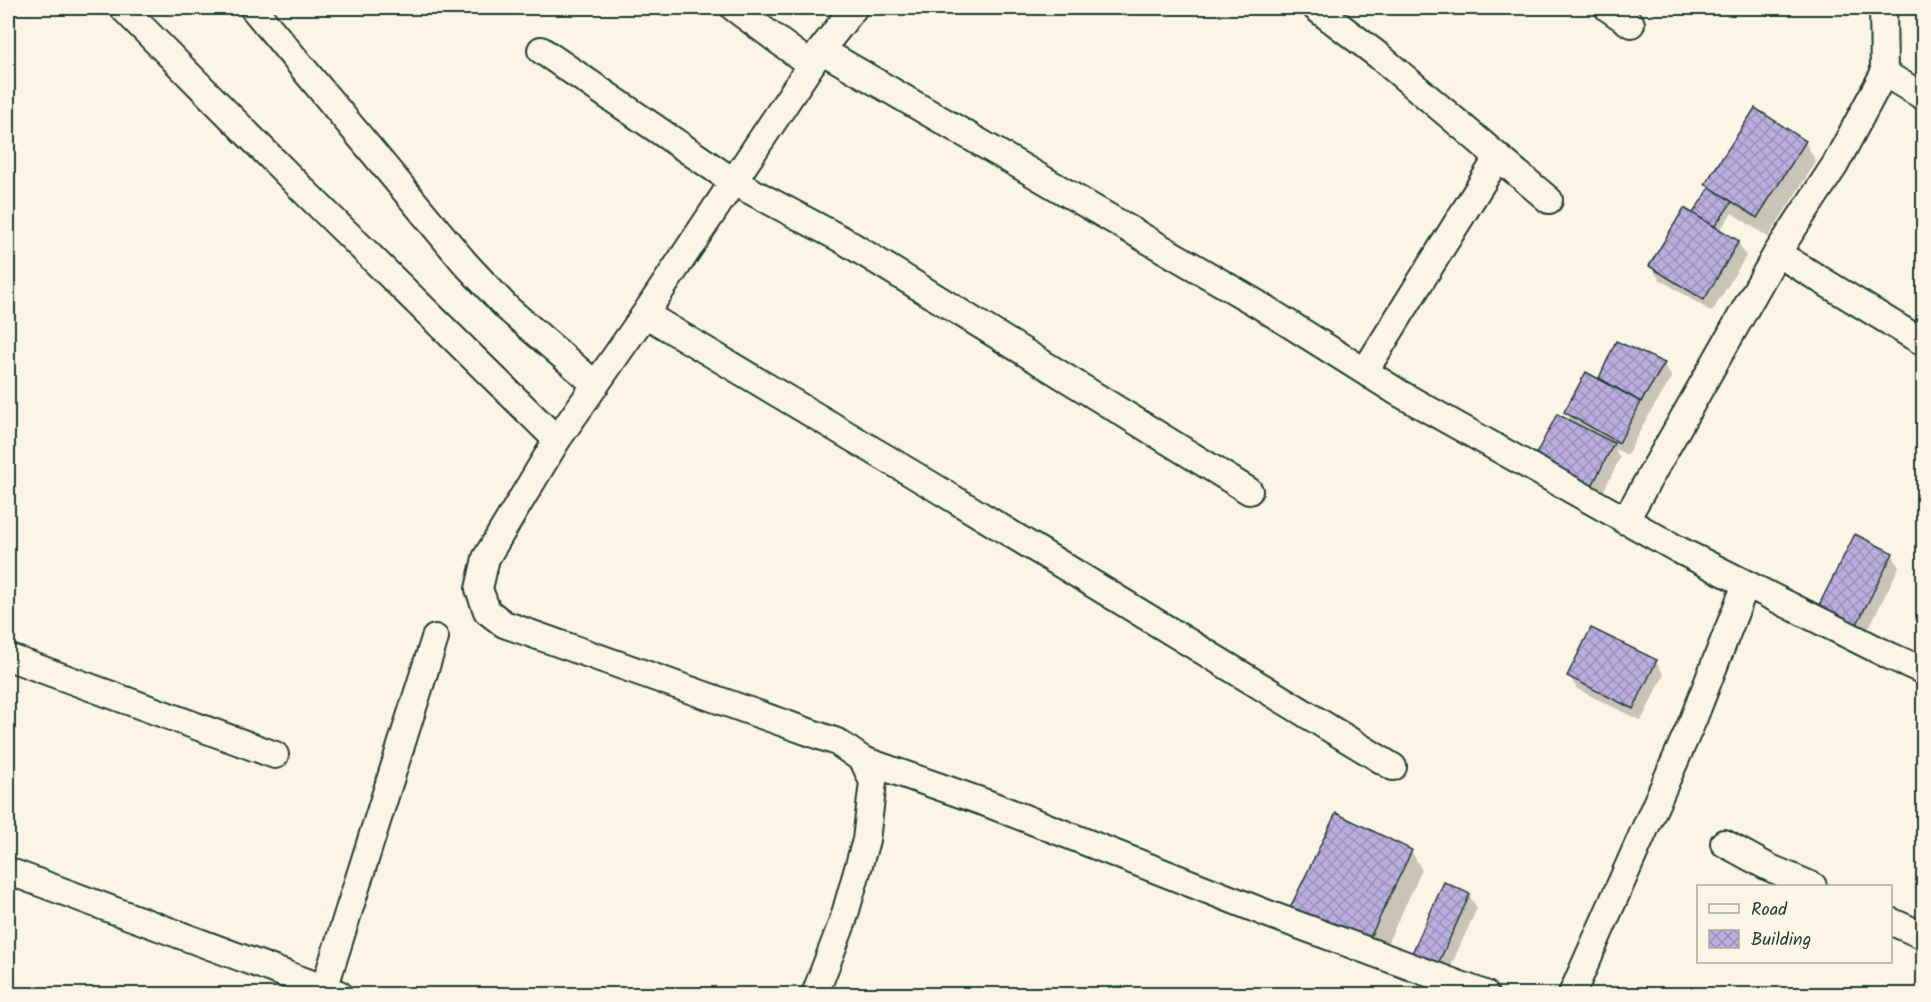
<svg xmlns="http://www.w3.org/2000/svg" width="1931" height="1002" font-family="Kalam,sans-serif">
  <defs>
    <pattern id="building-cross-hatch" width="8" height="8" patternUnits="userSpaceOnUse" patternTransform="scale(1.5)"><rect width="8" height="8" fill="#bbaedf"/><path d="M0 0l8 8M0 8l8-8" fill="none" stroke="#978fb6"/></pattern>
  </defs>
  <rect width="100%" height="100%" fill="#fcf5e5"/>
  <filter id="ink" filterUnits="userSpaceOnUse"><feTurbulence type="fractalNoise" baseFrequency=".0167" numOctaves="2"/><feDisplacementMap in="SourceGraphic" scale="12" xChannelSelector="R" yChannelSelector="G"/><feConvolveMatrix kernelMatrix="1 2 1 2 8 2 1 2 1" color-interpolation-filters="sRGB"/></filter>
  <g filter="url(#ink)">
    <path fill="#0003" d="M 1805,142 L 1816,162 L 1768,237 L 1732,213 L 1719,231 L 1738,242 L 1746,256 L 1712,312 L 1659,279 L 1651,266 L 1698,218 L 1695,213 L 1710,190 L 1707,184 Z
      M 1617,343 L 1664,365 L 1672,378 L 1648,416 L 1627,455 L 1615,449 L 1620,458 L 1598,502 L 1542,474 L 1572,423 L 1566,412 L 1599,381 Z
      M 1892,554 L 1899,567 L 1864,638 L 1828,620 Z
      M 1656,662 L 1664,675 L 1641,721 L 1577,689 L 1569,676 Z
      M 1411,851 L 1422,870 L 1378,963 L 1303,928 L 1292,908 Z
      M 1469,895 L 1477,908 L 1446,977 L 1422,966 L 1414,953 Z"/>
    <path fill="url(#building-cross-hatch)" stroke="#1f3d34" stroke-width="1.5" d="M 1755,108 L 1806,141 L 1757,218 L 1705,184 Z
      M 1710,187 L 1732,202 L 1714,227 L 1693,213 Z
      M 1684,208 L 1739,241 L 1704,300 L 1649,266 Z
      M 1616,341 L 1665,363 L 1641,402 L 1599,378 Z
      M 1586,372 L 1641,402 L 1619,443 L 1564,412 Z
      M 1557,414 L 1614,443 L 1590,490 L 1533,460 Z
      M 1855,534 L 1893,553 L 1856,626 L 1818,607 Z
      M 1591,628 L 1657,660 L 1633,709 L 1567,676 Z
      M 1336,813 L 1412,850 L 1367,944 L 1290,908 Z
      M 1444,882 L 1470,894 L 1438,964 L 1412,953 Z"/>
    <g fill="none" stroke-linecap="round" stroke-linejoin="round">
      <g stroke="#1f3d34" stroke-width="30">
        <path id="minor" d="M 123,8 L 304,191 L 557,440
          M 253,8 L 465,263 L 507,308 L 596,385
          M 734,8 L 811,65
          M 1316,8 L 1379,56 L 1549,200
          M 1608,8 L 1631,24
          M 541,50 L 734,182 L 843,240 L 1249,491
          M 821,50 L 1256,303 L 1399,393 L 1679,550 L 1890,656 L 1924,671
          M 1884,73 L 1924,97
          M 1777,253 L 1924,343
          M 645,314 L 931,485 L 1393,767
          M 1365,371 L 1498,157
          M 1625,521 L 1777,253 L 1835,165 L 1884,73 L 1883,8
          M 8,657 L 275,755
          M 863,760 L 989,804 L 1271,915 L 1485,994
          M 1724,843 L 1768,867 L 1813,886
          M 8,871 L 339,994
          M 1890,921 L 1924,936
          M 324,989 L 435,638
          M 815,994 L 843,921 L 866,840 L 873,782 L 863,760 L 837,742 L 504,624 L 487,611 L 479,589 L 486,558 L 557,440 L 645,314 L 821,50 L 854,8
          M 1572,994 L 1693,720 L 1746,584"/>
      </g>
      <use href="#minor" stroke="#fcf5e5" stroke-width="26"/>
    </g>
  </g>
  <rect width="1931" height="1002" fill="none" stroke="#fcf5e5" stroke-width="30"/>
  <rect x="15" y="15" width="1901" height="972" fill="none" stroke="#1f3d34" stroke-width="2" filter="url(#ink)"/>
  <rect x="1697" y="885" width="195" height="78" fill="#fcf5e5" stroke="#a4ab9e" stroke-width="1.5"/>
  <rect x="1709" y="904" width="30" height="9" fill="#fcf5e5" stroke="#a4ab9e" stroke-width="1.5"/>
  <text x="1751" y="915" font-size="18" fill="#1f3d34">Road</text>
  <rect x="1709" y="930" width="30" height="18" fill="url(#building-cross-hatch)" stroke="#a4ab9e" stroke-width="1.5"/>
  <text x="1751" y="945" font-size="18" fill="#1f3d34">Building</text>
</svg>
